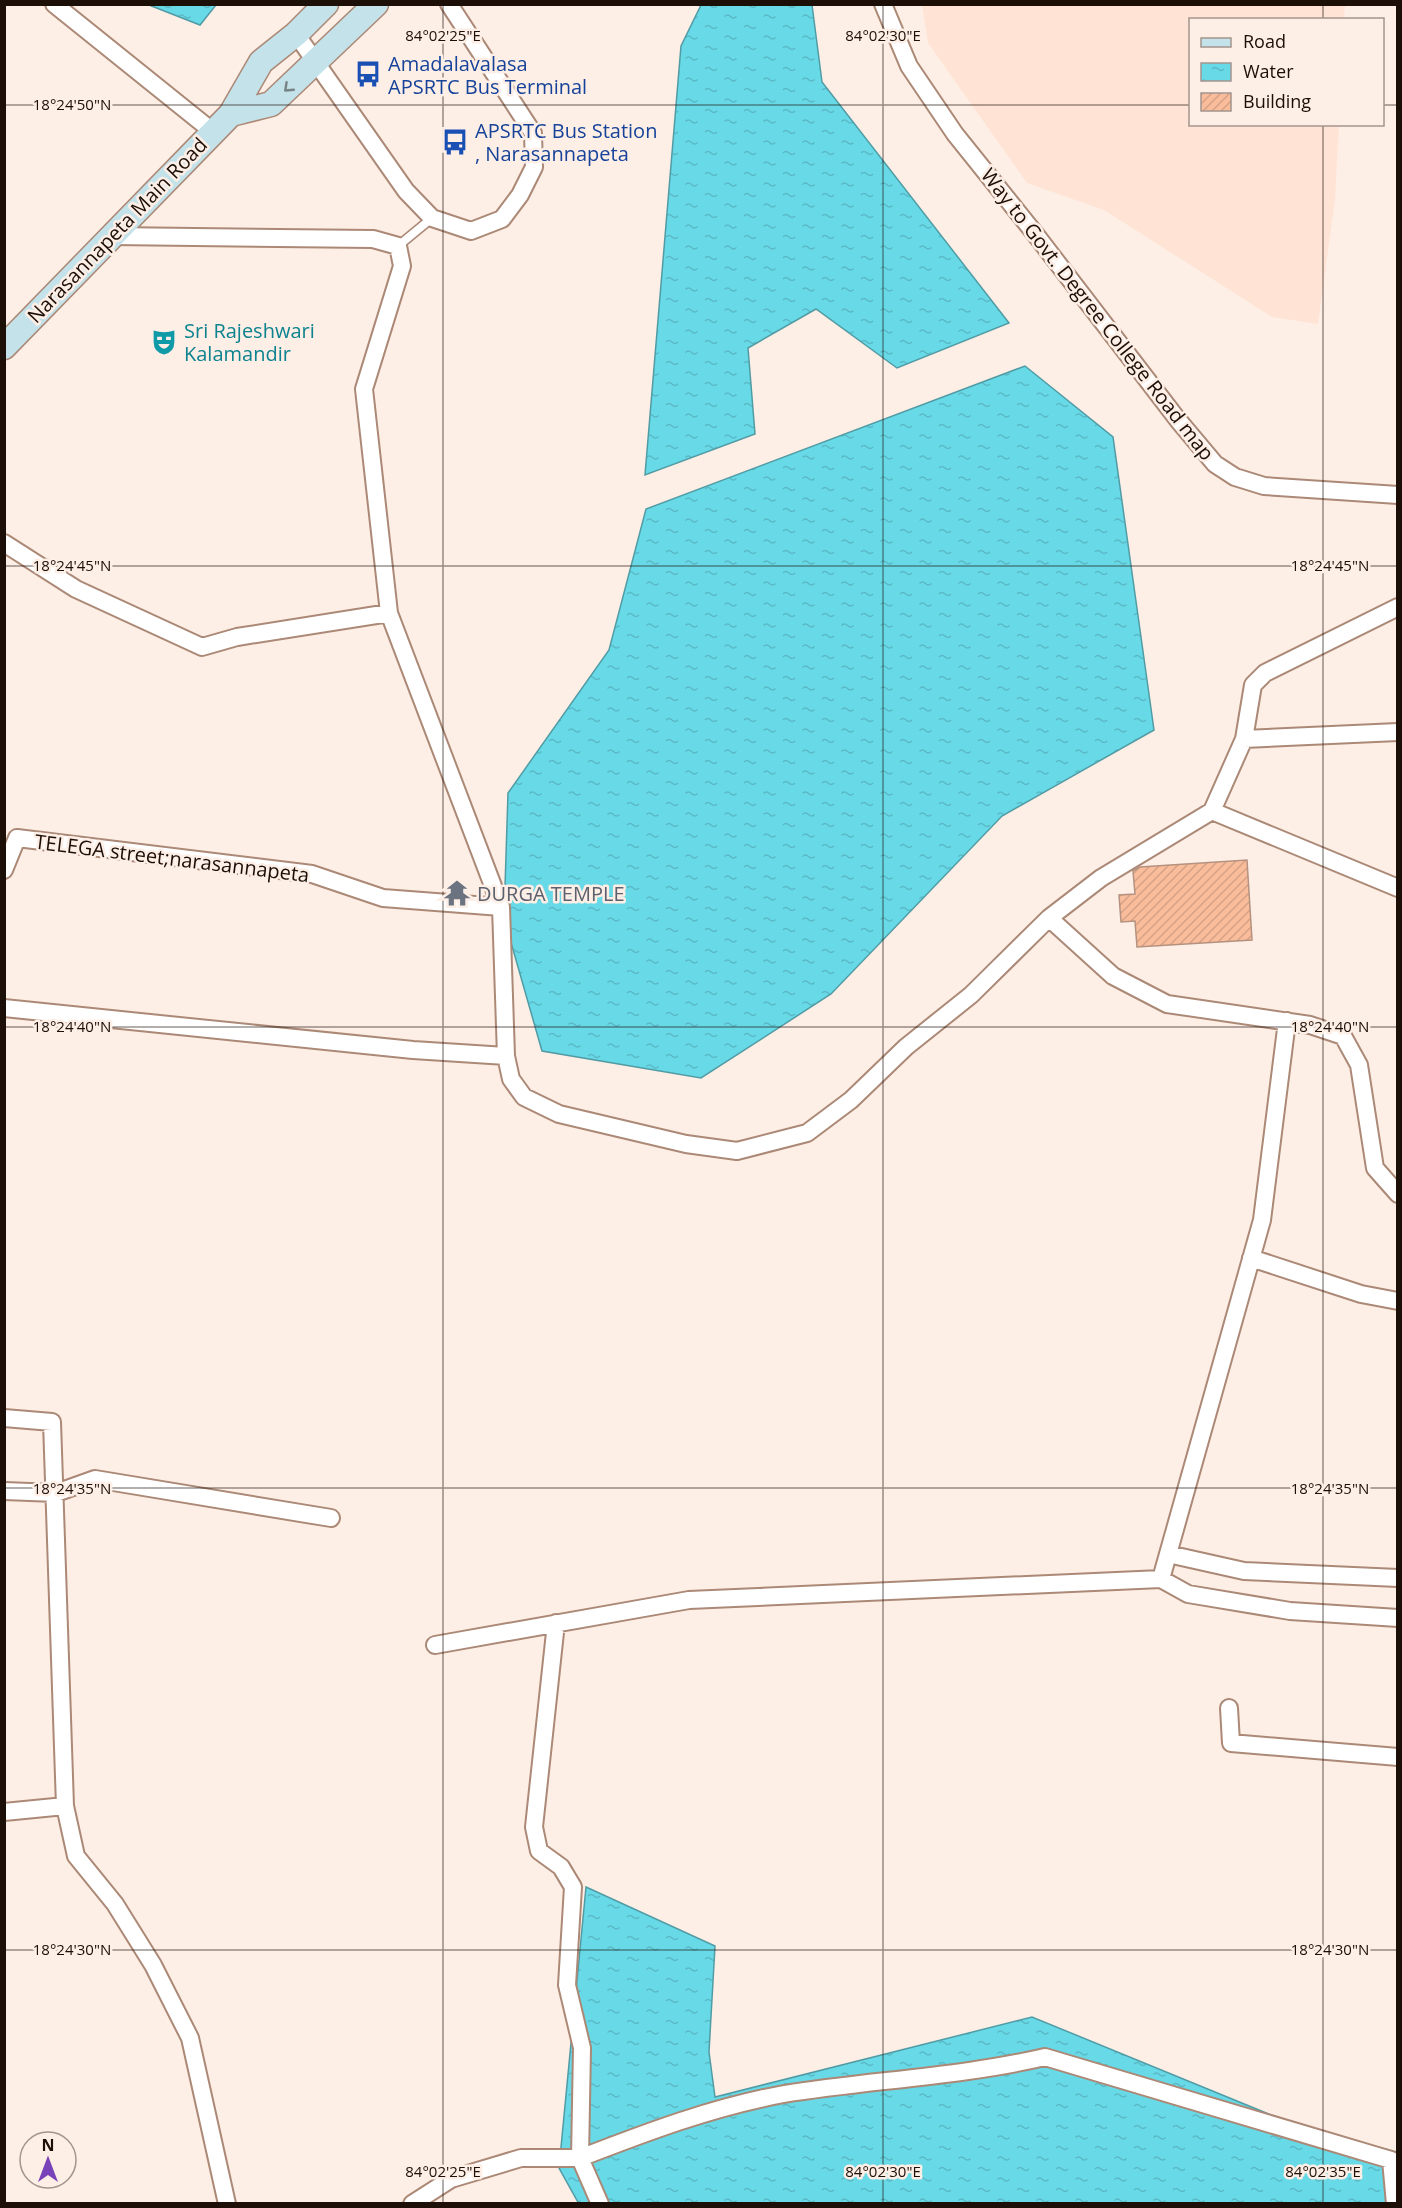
<svg xmlns="http://www.w3.org/2000/svg" width="1402" height="2208" font-family="'Open Sans',sans-serif">
  <defs>
    <pattern id="water-ripples" width="26" height="14" patternUnits="userSpaceOnUse" patternTransform="scale(1.5)"><rect width="26" height="14" fill="#68d9e7"/><path d="M2 4q2-2 4 0t4 0M15 11q2-2 4 0t4 0" fill="none" stroke="#5ab9c5"/></pattern>
    <pattern id="building-hatch" width="6" height="6" patternUnits="userSpaceOnUse" patternTransform="scale(1.5)"><rect width="6" height="6" fill="#fabd9c"/><path d="M-1 1l2-2M0 6l6-6M5 7l2-2" fill="none" stroke="#d6a185"/></pattern>
  </defs>
  <rect width="100%" height="100%" fill="#fdeee6"/>
  <path fill="#ffe4d5" d="M 922,5 L 1345,5 L 1344,19 L 1190,20 L 1190,124 L 1339,125 L 1335,199 L 1318,324 L 1272,317 L 1104,210 L 1027,183 L 928,43 Z"/>
  <path fill="url(#water-ripples)" stroke="#519ca4" stroke-width="1.5" d="M 149,5 L 216,4 L 216,5 L 200,25 Z
    M 701,5 L 812,5 L 822,82 L 1009,323 L 897,368 L 816,309 L 748,348 L 755,434 L 645,475 L 681,46 Z
    M 1025,366 L 1113,437 L 1154,730 L 1002,816 L 831,994 L 701,1078 L 542,1051 L 504,918 L 508,793 L 609,650 L 646,509 Z
    M 586,1887 L 715,1946 L 709,2052 L 715,2097 L 1032,2017 L 1298,2126 L 1397,2152 L 1398,2203 L 579,2204 L 559,2168 Z"/>
  <path fill="url(#building-hatch)" stroke="#b4927f" stroke-width="1.5" d="M 1247,860 L 1252,940 L 1137,947 L 1135,921 L 1121,922 L 1119,895 L 1135,894 L 1133,871 L 1140,867 Z"/>
  <g fill="none" stroke-linecap="round" stroke-linejoin="round">
    <g stroke="#ab8976" stroke-width="11">
      <path id="lane" d="M 398,246 L 432,218"/>
    </g>
    <g stroke="#ab8976" stroke-width="20">
      <path id="street" d="M 54,4 L 212,131
        M 883,4 L 909,66 L 955,134 L 1036,235 L 1178,420 L 1215,464 L 1235,477 L 1264,486 L 1398,495
        M 296,34 L 406,191 L 432,218 L 471,231 L 502,219 L 520,195 L 534,167 L 533,133 L 449,4
        M 4,543 L 76,589 L 202,647 L 237,637 L 389,613 L 364,389 L 402,266 L 398,246 L 373,239 L 112,236
        M 389,613 L 501,907 L 506,1056
        M 1244,739 L 1398,732
        M 1212,811 L 1398,888
        M 4,870 L 17,838 L 312,874 L 383,898 L 501,907
        M 1049,918 L 1113,976 L 1167,1004 L 1310,1025 L 1343,1036 L 1359,1065 L 1375,1168 L 1398,1194
        M 4,1008 L 413,1050 L 506,1056 L 511,1079 L 524,1097 L 559,1114 L 686,1144 L 737,1151 L 807,1133 L 851,1100 L 906,1047 L 971,995 L 1049,918 L 1101,878 L 1212,811 L 1244,739 L 1253,685 L 1265,673 L 1398,607
        M 1251,1258 L 1361,1294 L 1398,1301
        M 4,1418 L 52,1422 L 65,1806 L 4,1812
        M 4,1491 L 56,1493 L 95,1479 L 331,1518
        M 1168,1554 L 1244,1571 L 1398,1578
        M 1161,1579 L 1188,1594 L 1290,1611 L 1398,1618
        M 556,1623 L 534,1827 L 539,1851 L 561,1867 L 573,1887 L 567,1985 L 582,2048 L 580,2158 C 647,2132 713,2107 784,2094 C 871,2080 959,2077 1045,2057 L 1391,2160 L 1395,2204
        M 435,1645 L 689,1600 L 1161,1579 L 1262,1220 L 1287,1021
        M 1229,1708 L 1231,1743 L 1398,1757
        M 65,1806 L 76,1856 L 115,1904 L 153,1965 L 190,2038 L 227,2204
        M 412,2204 L 451,2179 L 521,2158 L 580,2158 L 600,2204"/>
    </g>
    <g stroke="#ab8976" stroke-width="27">
      <path id="secondary" d="M 231,114 L 271,104 L 376,4
        M 4,347 L 231,114 L 261,62 L 296,34 L 326,4"/>
    </g>
    <use href="#lane" stroke="#fff" stroke-width="8"/>
    <use href="#street" stroke="#fff" stroke-width="16"/>
    <use href="#secondary" stroke="#c4e2ea" stroke-width="24"/>
  </g>
  <defs><path id="oneway-chevron" d="M-2-3.5L2.5 0L-2 3.5" fill="none" stroke-width="1.6" stroke-linecap="round" stroke-linejoin="round" transform="scale(1.5)"/></defs>
  <use stroke="#788384" href="#oneway-chevron" transform="translate(288 88) rotate(137)"/>
  <path fill="none" stroke="#1b0f08" stroke-width="1.5" stroke-opacity="0.45" d="M 443,4 L 443,2204M 883,4 L 883,2204M 1323,4 L 1323,20M 4,105 L 1190,105M 1382,105 L 1398,105M 1323,124 L 1323,2204M 4,566 L 1398,566M 4,1027 L 1398,1027M 4,1488 L 1398,1488M 4,1950 L 1398,1950"/>
  <defs>
    <g id="bus-bare" transform="scale(2.07)"><path d="M-5-6H5V4H4V6H2V4H-2V6H-4V4H-5ZM-3.5-4V0h7V-4ZM-3.5 1.2v1.5H-2V1.2ZM2 1.2v1.5H3.5V1.2Z" fill="#1a4fb4" stroke="#fdeee6" stroke-width="2.5" paint-order="stroke"/></g>
    <g id="theatre-bare" transform="scale(2.07)"><path d="M-5-5.5Q0-4 5-5.5V0Q5 5 0 6Q-5 5-5 0ZM-3.3-2.5H-1v1.5H-3.3ZM1-2.5H3.3v1.5H1ZM-2.8 1Q0 5.5 2.8 1Z" fill="#0f9aa8" stroke="#fdeee6" stroke-width="2.5" paint-order="stroke"/></g>
    <g id="temple-bare" transform="scale(2.07)"><path d="M0-6L5-2H3V0L6.5 2.5H4V6H1.5V3h-3V6H-4V2.5H-6.5L-3 0V-2H-5Z" fill="#6b7280" stroke="#fdeee6" stroke-width="2.5" paint-order="stroke"/></g>
  </defs>
  <g fill-rule="evenodd">
    <use href="#bus-bare" x="368" y="74"/>
    <use href="#bus-bare" x="455" y="142"/>
    <use href="#theatre-bare" x="164" y="342"/>
    <use href="#temple-bare" x="457" y="893"/>
  </g>
  <g text-anchor="middle" dominant-baseline="central" stroke-width="5" stroke-linejoin="round" paint-order="stroke">
    <g font-size="20" fill="#164399" stroke="#fdeee6" text-anchor="start">
      <text x="388" y="63">Amadalavalasa<tspan x="388" dy="23">APSRTC Bus Terminal</tspan></text>
      <text x="475" y="130">APSRTC Bus Station<tspan x="475" dy="23">, Narasannapeta</tspan></text>
    </g>
    <g font-size="20" fill="#1b0f08" stroke="#fdeee6">
      <text transform="translate(117 230) rotate(-46)">Narasannapeta Main Road</text>
      <text transform="translate(1098 314) rotate(52)">Way to Govt. Degree College Road map</text>
      <text transform="translate(172 858) rotate(7)">TELEGA street;narasannapeta</text>
    </g>
    <g font-size="20" fill="#0d838f" stroke="#fdeee6" text-anchor="start">
      <text x="184" y="330">Sri Rajeshwari<tspan x="184" dy="23">Kalamandir</tspan></text>
    </g>
    <g font-size="20" fill="#5b616d" stroke="#fdeee6" text-anchor="start">
      <text x="477" y="893">DURGA TEMPLE</text>
    </g>
  </g>
  <g font-size="15" text-anchor="middle" fill="#1b0f08" stroke="#fdeee6" stroke-width="5" stroke-linejoin="round" paint-order="stroke">
    <text x="443" y="41">84°02'25"E</text>
    <text x="883" y="41">84°02'30"E</text>
    <text x="72" y="110">18°24'50"N</text>
    <text x="72" y="571">18°24'45"N</text>
    <text x="1330" y="571">18°24'45"N</text>
    <text x="72" y="1032">18°24'40"N</text>
    <text x="1330" y="1032">18°24'40"N</text>
    <text x="72" y="1494">18°24'35"N</text>
    <text x="1330" y="1494">18°24'35"N</text>
    <text x="72" y="1955">18°24'30"N</text>
    <text x="1330" y="1955">18°24'30"N</text>
    <text x="443" y="2177">84°02'25"E</text>
    <text x="883" y="2177">84°02'30"E</text>
    <text x="1323" y="2177">84°02'35"E</text>
  </g>
  <rect width="1402" height="2208" fill="none" stroke="#1b0f08" stroke-width="12"/>
  <rect x="1189" y="18" width="195" height="108" fill="#fdeee6" stroke="#a3958d" stroke-width="1.5"/>
  <rect x="1201" y="38" width="30" height="9" fill="#c4e2ea" stroke="#a3958d" stroke-width="1.5"/>
  <text x="1243" y="48" font-size="18" fill="#1b0f08">Road</text>
  <rect x="1201" y="63" width="30" height="18" fill="url(#water-ripples)" stroke="#a3958d" stroke-width="1.5"/>
  <text x="1243" y="78" font-size="18" fill="#1b0f08">Water</text>
  <rect x="1201" y="93" width="30" height="18" fill="url(#building-hatch)" stroke="#a3958d" stroke-width="1.5"/>
  <text x="1243" y="108" font-size="18" fill="#1b0f08">Building</text>
  <g transform="translate(48 2160)"><circle r="28" fill="#fdeee6" stroke="#a3958d" stroke-width="1.5"/>
  <path d="M0-4.5L10 22L0 15L-10 22Z" fill="#7842b9"/>
  <text y="-9" font-size="16" font-weight="bold" text-anchor="middle" fill="#1b0f08">N</text>
  </g>
</svg>
